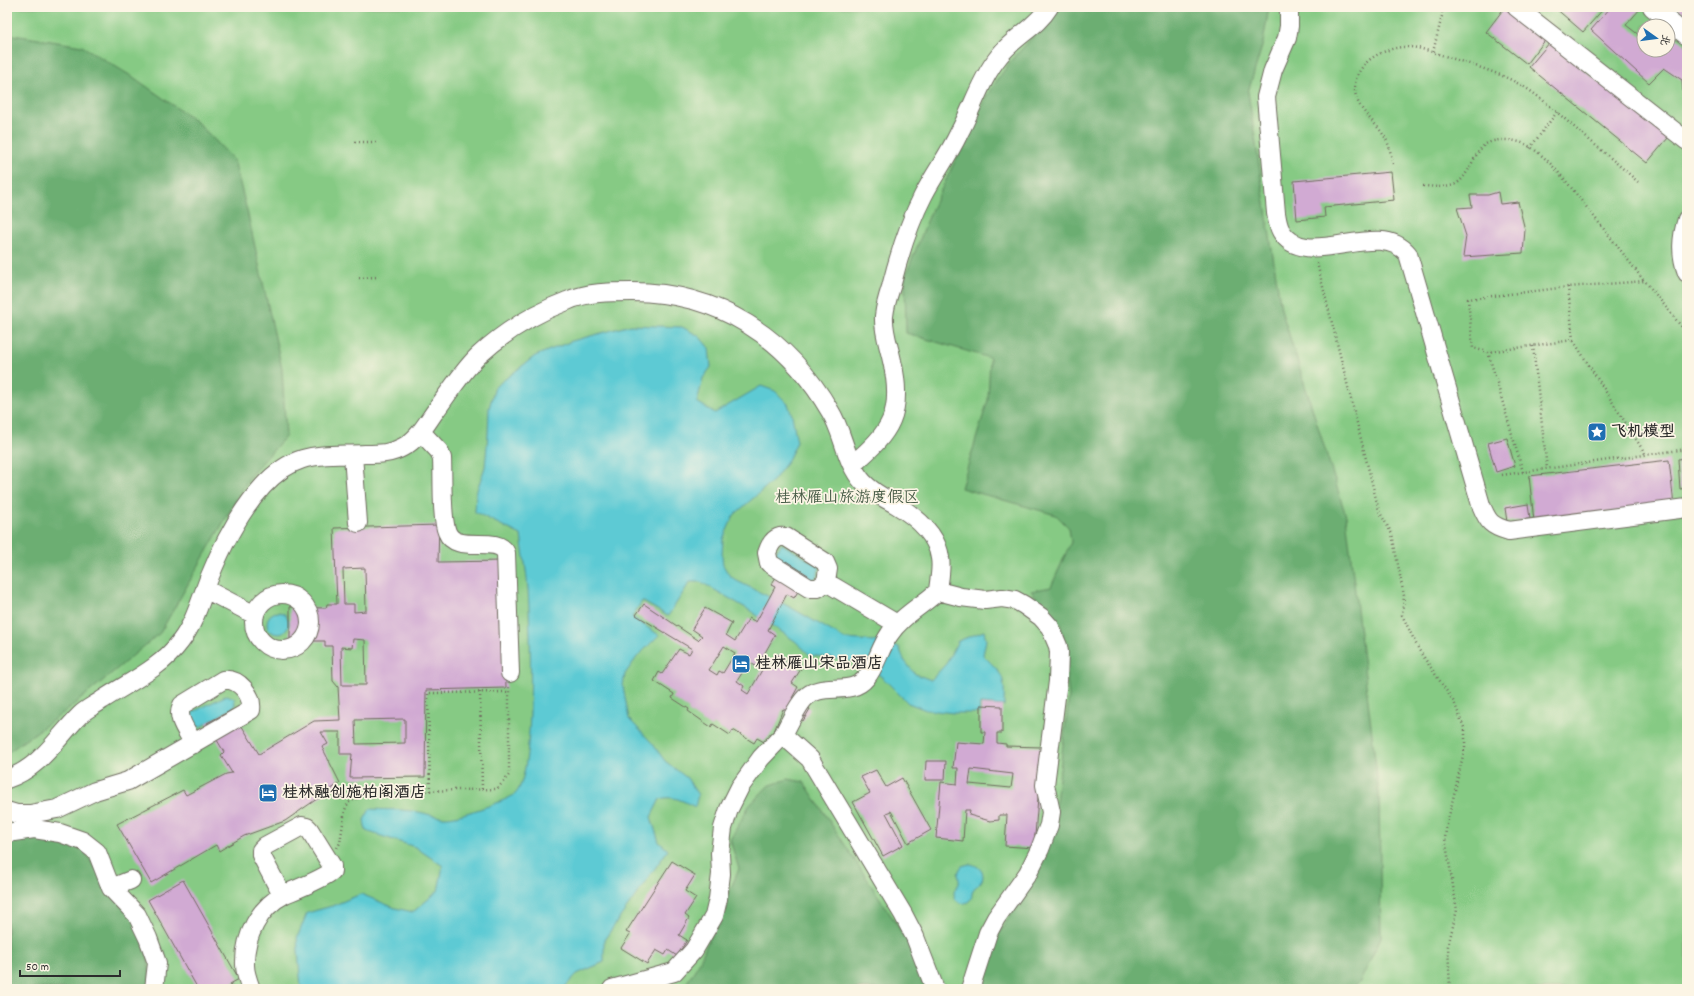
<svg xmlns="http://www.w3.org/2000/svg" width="1694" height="996" font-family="Dekko,'LXGW WenKai TC',sans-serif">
  <rect width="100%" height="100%" fill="#fcf5e5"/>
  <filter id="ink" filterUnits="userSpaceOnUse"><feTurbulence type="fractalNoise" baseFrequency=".025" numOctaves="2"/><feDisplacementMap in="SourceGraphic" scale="8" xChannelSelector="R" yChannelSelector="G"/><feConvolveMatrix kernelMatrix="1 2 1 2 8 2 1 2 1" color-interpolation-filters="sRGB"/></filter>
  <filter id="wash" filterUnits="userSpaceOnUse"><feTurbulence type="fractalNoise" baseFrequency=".012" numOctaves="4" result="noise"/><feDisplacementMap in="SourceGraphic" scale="16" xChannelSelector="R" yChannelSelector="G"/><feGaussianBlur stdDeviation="0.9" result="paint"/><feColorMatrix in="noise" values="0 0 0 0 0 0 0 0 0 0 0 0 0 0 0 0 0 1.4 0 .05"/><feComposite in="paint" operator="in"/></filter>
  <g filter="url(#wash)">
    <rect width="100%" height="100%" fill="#eee1c0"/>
    <path fill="#86ca84" stroke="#587a58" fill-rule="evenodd" d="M 7,7 L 1687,7 L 1687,989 L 7,989 ZM 1644,26 L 1668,26 L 1668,50 L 1644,50 Z"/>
    <path fill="#6cae72" stroke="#4c6c4e" d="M 1060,7 L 1269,7 L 1263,43 L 1248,92 L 1281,309 L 1346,516 L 1379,793 L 1381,937 L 1360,982 L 1351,989 L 981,989 L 997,937 L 1021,898 L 1052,835 L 1069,696 L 1061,625 L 1031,591 L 1051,587 L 1071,542 L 1069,528 L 1056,515 L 961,488 L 988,400 L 990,358 L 906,333 L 905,277 L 932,209 L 987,95 L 1010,62 Z
      M 7,34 L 82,46 L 136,79 L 198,123 L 234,160 L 248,215 L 282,369 L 286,436 L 250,476 L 160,633 L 70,708 L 7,753 Z
      M 788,779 L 804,782 L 916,954 L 925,989 L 683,989 L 699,963 L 739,869 L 730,840 L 749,806 L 768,786 Z
      M 20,837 L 59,842 L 82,848 L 94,866 L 136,920 L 146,938 L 151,989 L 7,989 L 7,842 Z"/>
    <path fill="#5dcad4" stroke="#447a80" d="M 631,325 L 682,327 L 699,336 L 709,348 L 711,367 L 703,378 L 697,402 L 715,413 L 761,386 L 775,391 L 788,404 L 792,415 L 797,442 L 787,462 L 774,480 L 734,515 L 723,539 L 722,556 L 723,565 L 729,575 L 737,581 L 790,607 L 845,639 L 874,641 L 899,647 L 904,660 L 915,674 L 931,680 L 945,665 L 958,641 L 984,631 L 986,640 L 983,655 C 1004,676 1005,676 1004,706 L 980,704 L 979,713 L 954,713 L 926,710 L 908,703 L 883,678 L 864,663 L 810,655 L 795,641 L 746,608 L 701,582 L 690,582 L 668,616 L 642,601 L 632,617 L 659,635 L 637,657 L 625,674 L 623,686 L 629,719 L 652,743 L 665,761 L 687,778 L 698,795 L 695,807 C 683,801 674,795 660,799 L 651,817 L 659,842 L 668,850 L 604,940 L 604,962 L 577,974 L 563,989 L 301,989 L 297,938 L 307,913 L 332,906 L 361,894 L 395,908 L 413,912 L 438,891 L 443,866 L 415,847 L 366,831 L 364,820 L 370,809 C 384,810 398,809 412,811 C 423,812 434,817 445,817 C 457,818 503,802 514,795 C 537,779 530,621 528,590 C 527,572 523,553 521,535 L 475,512 L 476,493 L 485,467 L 488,434 L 489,408 L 495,387 L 535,356 L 572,341 Z
      M 782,544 L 820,567 L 816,577 L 811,581 L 776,560 L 776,552 Z
      M267 623a11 11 0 1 1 22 0a11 11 0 1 1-22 0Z
      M 227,695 L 234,698 L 235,704 L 233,708 L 202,726 L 198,727 L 192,724 L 190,719 L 193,712 Z
      M 969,864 C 978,864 988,874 980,883 C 978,886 975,886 973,890 C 971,894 973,898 969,901 C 960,908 951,898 955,889 C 956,887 958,886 959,884 C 960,877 955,875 962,866 Z"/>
    <g id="blocks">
      <path fill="#d1aad3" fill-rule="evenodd" d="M 1505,7 L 1546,39 L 1527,64 L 1486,32 Z
        M 1554,7 L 1605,7 L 1583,32 Z
        M 1611,7 L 1641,8 L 1626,25 L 1644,39 L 1644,50 L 1668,50 L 1668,31 L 1687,47 L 1687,125 L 1685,124 L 1682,80 L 1664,68 L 1649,83 L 1591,30 Z
        M 1676,7 L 1687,7 L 1687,16 Z
        M 1550,42 L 1668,138 L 1647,163 L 1529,67 Z
        M 1391,172 L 1394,200 L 1324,207 L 1325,217 L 1297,220 L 1294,181 Z
        M 1498,192 L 1500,204 L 1518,202 L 1525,230 L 1523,253 L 1463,257 L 1466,236 L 1457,208 L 1472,207 L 1470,195 L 1488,195 Z
        M 1507,438 L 1515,466 L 1496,472 L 1488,443 Z
        M 1687,458 L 1687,488 L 1680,489 L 1678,459 Z
        M 1669,460 L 1674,505 L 1534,521 L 1529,476 Z
        M 1528,504 L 1530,519 L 1507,522 L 1505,508 Z
        M 439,525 L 438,562 L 502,561 L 506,688 L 426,690 L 425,777 L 350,778 L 352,754 L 340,754 L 340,732 L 321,732 L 328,744 L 322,747 L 340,783 L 285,821 L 244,836 L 219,851 L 216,845 L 151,883 L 117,824 L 183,790 L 186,795 L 226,774 L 232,773 L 221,755 L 224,752 L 207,723 L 232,710 L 259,754 L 314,721 L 340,720 L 338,687 L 333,681 L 332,646 L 325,646 L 325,641 L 290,641 L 290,607 L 326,608 L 327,604 L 337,604 L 334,528 ZM 365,568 L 366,611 L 354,612 L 354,604 L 344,604 L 343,569 ZM 353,639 L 365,640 L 366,685 L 342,685 L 341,647 L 352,648 ZM 405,719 L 405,743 L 356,744 L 355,720 Z
        M 786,561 L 808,575 L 794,598 L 787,594 L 768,630 L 775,635 L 762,658 L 773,665 L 778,655 L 801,669 L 792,683 L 798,687 L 792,698 L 810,709 L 803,721 L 783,709 L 775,729 L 764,742 L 757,738 L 754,743 L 733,730 L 730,735 L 713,724 L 711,727 L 688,711 L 689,709 L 672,698 L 674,694 L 654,681 L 659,672 L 662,674 L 679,649 L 689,654 L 692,649 L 636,615 L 644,604 L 698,640 L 702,636 L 692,629 L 705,608 L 732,623 L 726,635 L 735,641 L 749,618 L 756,622 L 775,587 L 771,585 ZM 724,646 L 735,653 L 723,673 L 719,671 L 717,675 L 709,670 ZM 749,662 L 762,670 L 748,694 L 742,690 L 744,686 L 737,681 Z
        M 981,705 L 1002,706 L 1002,733 L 997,733 L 997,743 L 1006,744 L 1006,746 L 1042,747 L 1034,848 L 1005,846 L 1007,815 L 999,815 L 999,820 L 990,821 L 969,815 L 970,810 L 965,810 L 963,841 L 936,838 L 941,782 L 957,784 L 958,768 L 953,768 L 956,742 L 984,744 L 985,732 L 981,732 ZM 971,769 L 1013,774 L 1011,788 L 969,784 Z
        M 926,761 L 946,761 L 945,780 L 925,780 Z
        M 876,770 L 886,787 L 902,778 L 931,830 L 908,843 L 891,811 L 886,813 L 903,845 L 883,856 L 853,802 L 870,793 L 861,777 Z
        M 672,861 L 695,875 L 685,891 L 696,898 L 685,915 L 689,918 L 679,935 L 687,940 L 677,956 L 668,950 L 665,955 L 656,950 L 647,964 L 621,948 L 630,934 L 626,932 Z
        M 183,880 L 239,979 L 230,984 L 234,989 L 198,989 L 148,900 Z"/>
    </g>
  </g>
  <g filter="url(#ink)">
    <use href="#blocks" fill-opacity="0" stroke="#6f6b5f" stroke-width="1"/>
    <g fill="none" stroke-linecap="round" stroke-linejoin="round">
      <g stroke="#6f6b5f" stroke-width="20">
        <path id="minor" d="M 1289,7 L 1289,26 L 1287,38 L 1273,70 L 1266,97 L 1276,213 C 1277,219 1278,226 1281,231 C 1305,273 1378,217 1408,254 L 1481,505 C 1488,522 1491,526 1509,531 L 1687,508
          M 1516,7 L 1687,141
          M 1652,7 L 1687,36
          M 1687,219 C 1681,238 1680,254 1687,273
          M 421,432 L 439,451 L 442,458 C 443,475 441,518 447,532 C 456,555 497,534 506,553 L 510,673
          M 353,455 L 358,523
          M 852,465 C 891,432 904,413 892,361 C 889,346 883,332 884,316 C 885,307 888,296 891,287 C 899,255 908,225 923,196 C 934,174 949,155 959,133 C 973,107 981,78 1000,55 C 1014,37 1037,27 1049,7
          M 826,582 L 818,588 L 809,588 L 769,563 L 767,553 C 770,544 775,535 786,537 L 825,562 L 828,569 L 826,582 L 897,624
          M 205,589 L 255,615
          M 938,591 L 961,597 L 985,600 L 1002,598 L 1015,600 L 1024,605 L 1041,617 L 1050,627 L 1058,646 L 1059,652 L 1058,681 L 1045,785 L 1051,812 L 1049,825 L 1040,849 L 1028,873 L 996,918 L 988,933 L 970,989
          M254 622a28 28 0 1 1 56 0a28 28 0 1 1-56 0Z
          M 7,779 C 40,768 56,739 80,715 C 86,709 95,705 102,700 C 129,682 160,669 180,642 C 195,623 201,598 210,576 C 223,544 240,511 263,486 C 296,450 320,456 365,454 C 379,454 391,454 403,447 C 417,440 425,426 434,413 C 448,394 461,373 478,356 C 503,333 535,313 567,301 C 587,292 610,292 632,292 C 718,292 787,337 830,411 C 844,433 845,462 863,482 C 872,492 884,498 895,504 C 915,516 937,533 940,558 C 942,568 939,580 938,591 C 922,606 901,616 889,635 C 880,648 876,666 866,678 C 851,697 821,681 805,698 C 797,706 789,724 783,735 L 810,759 L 903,914 L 915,937 L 935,989
          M 7,811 L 17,814 L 30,814 L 57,809 L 95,791 L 128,781 L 251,710 C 253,695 239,678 223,680 L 182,705 C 175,718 188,732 194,744
          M 7,833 L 34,829 L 60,833 L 83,841 L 97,852 L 111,888 L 137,915 L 148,938 L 157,963 L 154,989
          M 111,888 L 131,880
          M 251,989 C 248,981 245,973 245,965 C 244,937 259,907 285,894 C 297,889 323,879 332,871 L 332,866 L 309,829 L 307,827 L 302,826 L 265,846 L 261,850 L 261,855 L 282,895
          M 612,989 L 674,972 L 694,950 L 714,916 L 718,899 L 721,874 L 720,853 L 723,828 L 729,809 L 740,787 L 761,758 L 783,735"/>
      </g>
      <path stroke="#6f6b5f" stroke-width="2.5" stroke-dasharray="1 3" stroke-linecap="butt" d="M 1433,52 L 1442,16 L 1442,7
        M 355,142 L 377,142
        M 1530,148 L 1557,112
        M 1393,164 C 1391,156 1390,148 1387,141 C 1378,122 1354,110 1355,87 C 1355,72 1367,59 1381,53 C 1408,41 1421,49 1448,57 C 1475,66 1505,74 1529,90 C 1545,101 1559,114 1574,127 C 1595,145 1617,163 1638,182
        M 1423,186 C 1453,188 1459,189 1473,161 C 1477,154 1480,148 1486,144 C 1496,138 1514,139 1525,144 C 1549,156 1571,188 1588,209 C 1607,233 1626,257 1644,281
        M 1317,263 L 1379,511 L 1392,534 L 1404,596 L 1402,615 L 1419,650 L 1454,702 L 1465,730 L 1465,747 L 1446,829 L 1445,838 L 1457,910 L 1448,946 L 1450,989
        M 359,278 L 378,277
        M 1568,287 L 1573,340
        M 1533,346 L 1547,469
        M 1488,352 L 1473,348 L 1468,299 L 1568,287 L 1645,281 L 1685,331 L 1687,348
        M 1523,472 L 1488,352 L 1573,340 L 1646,455
        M 1502,475 L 1687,449
        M 480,692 L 482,789
        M 430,791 L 428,693 L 509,692
        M 337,848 L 340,843 L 345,810 L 348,803 L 366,793 L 376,790 L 420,791 L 497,789 L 509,775 L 509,687"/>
      <use href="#minor" stroke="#fff" stroke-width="18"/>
    </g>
  </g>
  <defs>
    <g id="sight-square" transform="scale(1)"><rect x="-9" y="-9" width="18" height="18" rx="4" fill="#1f6fb2" stroke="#fcf5e5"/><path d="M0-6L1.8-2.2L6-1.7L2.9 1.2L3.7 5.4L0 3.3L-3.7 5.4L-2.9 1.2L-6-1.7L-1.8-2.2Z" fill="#fff"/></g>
    <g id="hotel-square" transform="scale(1)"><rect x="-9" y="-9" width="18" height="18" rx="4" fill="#1f6fb2" stroke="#fcf5e5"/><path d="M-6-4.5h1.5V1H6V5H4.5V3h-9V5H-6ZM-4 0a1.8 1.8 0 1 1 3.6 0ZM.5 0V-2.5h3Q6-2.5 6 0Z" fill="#fff"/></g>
  </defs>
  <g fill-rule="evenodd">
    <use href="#sight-square" x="1597" y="432"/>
    <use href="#hotel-square" x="741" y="664"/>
    <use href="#hotel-square" x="268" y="793"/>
  </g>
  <g text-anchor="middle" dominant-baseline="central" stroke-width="3.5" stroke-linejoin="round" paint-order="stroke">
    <g font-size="16" font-weight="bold" fill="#2b2b2b" stroke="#fcf5e5" text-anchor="start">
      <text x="1611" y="432">飞机模型</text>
      <text x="755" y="664">桂林雁山宋品酒店</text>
      <text x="282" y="793">桂林融创施柏阁酒店</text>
    </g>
    <g font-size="16" fill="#465b46" stroke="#fcf5e5">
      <text x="847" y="498">桂林雁山旅游度假区</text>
    </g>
  </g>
  <rect width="1694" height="996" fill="none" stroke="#fcf5e5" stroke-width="24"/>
  <g transform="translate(1656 38) rotate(104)"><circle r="19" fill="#fcf5e5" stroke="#a8a49b"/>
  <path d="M0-3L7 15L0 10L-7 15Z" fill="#1f6fb2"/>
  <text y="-6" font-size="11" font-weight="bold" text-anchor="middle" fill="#2b2b2b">北</text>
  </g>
  <path d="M20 970v6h100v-6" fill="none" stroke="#2b2b2b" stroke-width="2"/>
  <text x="26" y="970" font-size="12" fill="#2b2b2b" stroke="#fcf5e5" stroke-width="3" paint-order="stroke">50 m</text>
</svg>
